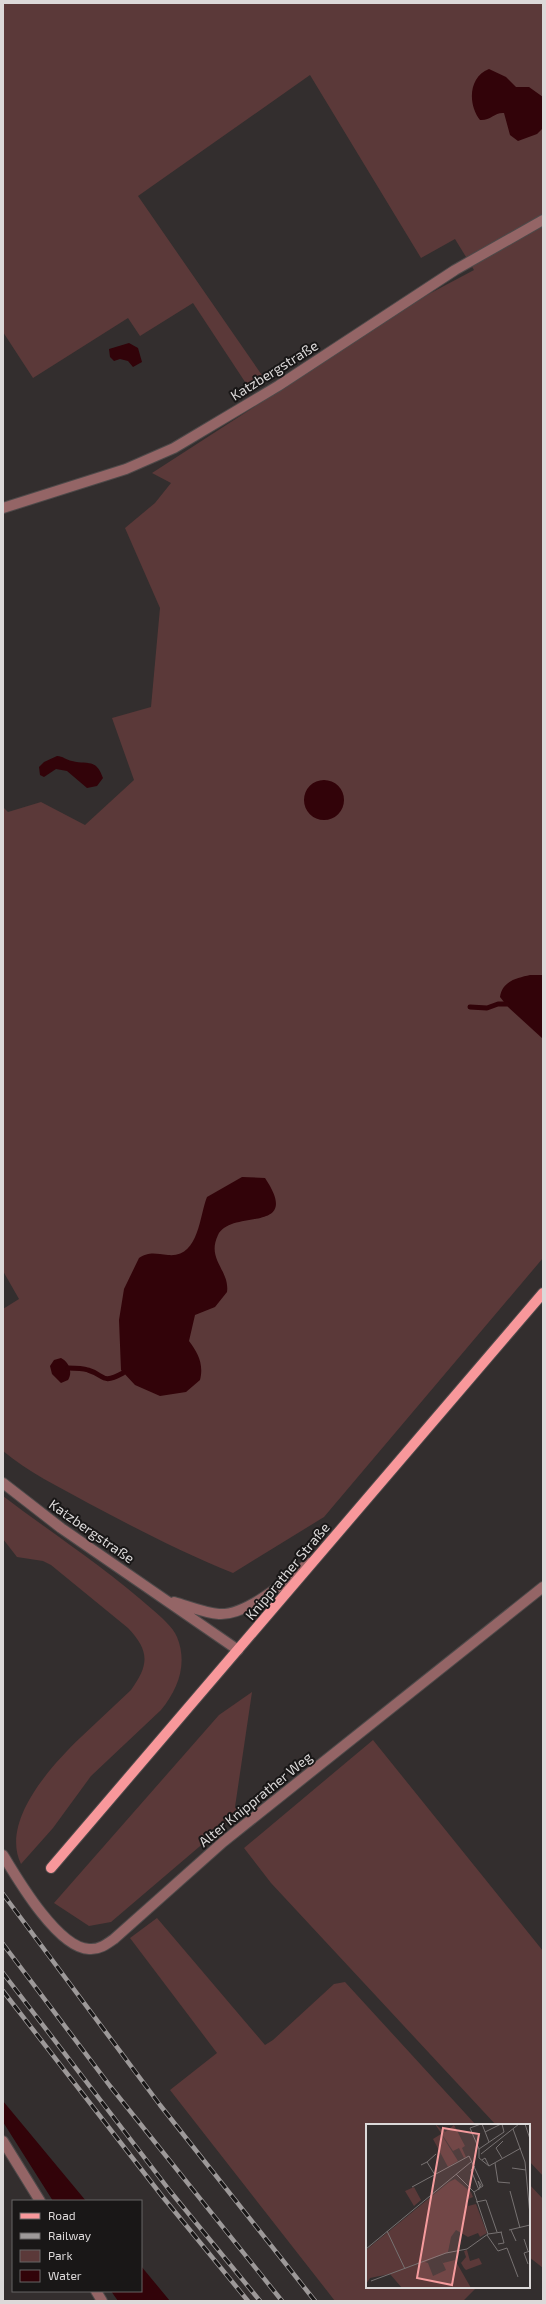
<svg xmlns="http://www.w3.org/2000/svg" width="546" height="2304" font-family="'Exo 2',sans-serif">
  <rect width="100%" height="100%" fill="#332e2e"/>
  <path fill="#5b3939" d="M 3,3 L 543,3 L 543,1258 L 324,1517 L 233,1573 C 183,1553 135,1528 88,1503 C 59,1487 28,1472 3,1451 L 3,1309 L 19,1299 L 3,1271 L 3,807 L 8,812 L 41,802 L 85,825 L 134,780 L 112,718 L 151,707 L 160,608 L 125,528 L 155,503 L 171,483 L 152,473 L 427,295 L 474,270 L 455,239 L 421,258 L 310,75 L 138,196 L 266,381 L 251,391 L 193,303 L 140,336 L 128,318 L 33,378 L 3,332 Z
    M 3,1496 C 53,1534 106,1568 153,1610 C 161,1617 173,1627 177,1637 C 188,1664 178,1689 161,1710 L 91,1776 L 53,1828 L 21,1864 C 0,1821 52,1765 80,1738 C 97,1722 114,1706 131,1690 C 149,1665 150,1651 128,1628 L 51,1565 L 43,1561 L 17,1557 L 3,1539 Z
    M 252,1692 L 235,1807 L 240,1812 L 111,1922 L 89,1926 L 54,1903 L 219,1715 Z
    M 373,1740 L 543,1951 L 543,2176 L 529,2161 L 529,2125 L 496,2125 L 271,1883 L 244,1848 Z
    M 157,1918 L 265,2045 L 273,2040 L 334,1984 L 345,1982 L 476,2125 L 367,2125 L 367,2287 L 477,2287 L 463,2301 L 335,2301 L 170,2090 L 217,2053 L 130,1938 Z
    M 529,2184 L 543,2199 L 543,2268 L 529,2257 Z"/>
  <path fill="#320309" d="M 489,69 L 506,77 L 516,87 L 529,87 L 543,97 L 543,128 L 537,134 L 518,141 L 510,135 L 504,113 C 495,112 490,121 480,120 C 468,105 468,77 489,69 Z
    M 129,343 L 138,348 L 142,362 L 133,367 L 128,361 L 120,359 L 114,361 L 110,357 L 109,349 Z
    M 57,756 C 63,756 66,760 72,761 C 88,765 96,758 103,778 L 97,786 L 87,788 L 67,771 L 56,769 L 44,777 L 40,775 L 39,767 L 44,762 Z
    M304 800a20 20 0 1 1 40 0a20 20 0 1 1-40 0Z
    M 530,975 L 543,975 L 543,1039 L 508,1007 L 500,997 C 502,981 517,978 530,975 Z
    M 242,1177 L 265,1178 C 303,1235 231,1208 218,1235 C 206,1260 230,1270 227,1292 L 215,1307 L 195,1315 L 189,1341 C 198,1353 204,1364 200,1380 L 186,1392 L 160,1396 L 135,1385 L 121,1370 L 119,1320 L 124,1289 L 139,1258 C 150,1251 156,1254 168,1255 C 199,1258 199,1217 207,1197 Z
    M 61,1358 C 69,1362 73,1372 68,1380 L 61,1383 L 52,1374 L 50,1366 L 54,1360 Z
    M 3,2101 L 86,2201 L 53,2201 L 3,2122 Z
    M 141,2266 L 170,2301 L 118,2301 L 111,2291 L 141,2291 Z"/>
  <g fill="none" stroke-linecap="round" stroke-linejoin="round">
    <path stroke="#320309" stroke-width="5" d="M 470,1007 L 487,1008 L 498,1004 L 507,1004
      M 68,1368 C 75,1368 82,1368 88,1370 C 105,1375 101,1385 123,1373"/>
    <g stroke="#4e4949" stroke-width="12">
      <path id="minor" d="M 3,508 L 126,469 L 174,448 L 278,386 L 455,270 L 543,220
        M 3,1483 L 61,1528 L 238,1650
        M 174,1602 C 188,1606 205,1613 219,1614 C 247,1616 288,1579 309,1563
        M 3,1855 C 18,1880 58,1948 89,1949 C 99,1950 107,1944 114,1939 L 223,1842 L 543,1587
        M 3,2141 L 40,2201
        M 96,2291 L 102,2301"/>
    </g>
    <g stroke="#4e4949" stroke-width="12">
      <path id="major" d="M 51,1868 L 543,1293"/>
    </g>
    <use href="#minor" stroke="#946566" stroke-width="10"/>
    <use href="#major" stroke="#f8989b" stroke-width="10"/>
    <g stroke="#9d9999" stroke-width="4.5">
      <path id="rail" d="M 3,1894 L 160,2105 L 315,2301
        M 3,1944 L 110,2086 L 282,2301
        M 3,1973 L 170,2191 L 260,2301
        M 3,1991 L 162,2196 L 248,2301"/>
    </g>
    <use href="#rail" stroke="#191717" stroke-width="3" stroke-dasharray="9" stroke-linecap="butt"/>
  </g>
  <g text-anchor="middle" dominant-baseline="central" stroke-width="4" stroke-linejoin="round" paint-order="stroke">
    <g font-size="14" fill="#dcd9d9" stroke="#191717">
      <text transform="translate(274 370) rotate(-32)">Katzbergstraße</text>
      <text transform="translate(92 1531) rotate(35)">Katzbergstraße</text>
      <text transform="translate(287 1571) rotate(-50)">Knipprather Straße</text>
      <text transform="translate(255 1799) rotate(-39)">Alter Knipprather Weg</text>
    </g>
  </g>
  <g transform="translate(366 2124)">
    <rect width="164" height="164" fill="#332e2e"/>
    <path d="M 69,0 L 79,8 L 88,1 L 99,22 L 96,24 L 100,33 L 98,34 L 93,24 L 87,27 ZM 75,10 L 92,37 L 82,43 L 67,15 ZM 89,55 L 105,68 L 107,73 L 100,76 L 102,82 L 110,80 L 121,109 L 114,113 L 112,109 L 102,113 L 90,106 L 85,113 L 82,128 L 59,138 L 62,139 L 67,152 L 80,146 L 74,133 L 77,139 L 89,136 L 105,164 L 36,164 L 24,150 L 4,154 L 0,160 L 0,126 L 83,58 ZM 48,63 L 55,76 L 48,82 L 39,67 ZM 101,126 L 104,137 L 113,134 L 116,140 L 100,146 L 98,144 L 95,139 L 100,133 L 98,127 Z" fill="#5b3939"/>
    <path fill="none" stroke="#777272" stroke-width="1" d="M 115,0 L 104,4 L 113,25 L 138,8 L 136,0M 116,0 L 123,18M 159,0 L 164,15M 147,5 L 159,38 L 164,91M 119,8 L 135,0M 113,25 L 113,34 L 123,42M 115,30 L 153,0M 136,34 L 130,24 L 137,17M 116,36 L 119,34 L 123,42M 61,38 L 70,30M 129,39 L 132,58 L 144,59M 55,41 L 61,38 L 69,51M 109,42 L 105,46 L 113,66M 123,42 L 155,24M 146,44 L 160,46M 90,50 L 108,68 L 122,110M 46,63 L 103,32 L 117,62 L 108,68M 113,64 L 115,62 L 115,61 L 112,57 L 114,63M 144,67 L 154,104M 110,78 L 120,76 L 131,108M 143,106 L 164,101M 145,106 L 150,117M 21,107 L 39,145M 121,111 L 132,127 L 141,124 L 152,153M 158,115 L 162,127M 132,120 L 138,119 L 135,108M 0,125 L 105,38M 162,140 L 158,129 L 164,127M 5,157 L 80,129 L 101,125 L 122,110 L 136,108"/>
    <path fill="#f59b9d" fill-opacity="0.15" stroke="#f59b9d" stroke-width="2" d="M 77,4 L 113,10 L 86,161 L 51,154 Z"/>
    <rect width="164" height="164" fill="none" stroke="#dcd9d9" stroke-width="2"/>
  </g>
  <rect width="546" height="2304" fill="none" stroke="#dcd9d9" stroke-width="8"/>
  <rect x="12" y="2200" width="130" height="92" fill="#191717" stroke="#676565"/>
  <rect x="20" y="2213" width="20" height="6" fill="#f8989b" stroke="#676565"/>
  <text x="48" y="2220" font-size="12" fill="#dcd9d9">Road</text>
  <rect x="20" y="2233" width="20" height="6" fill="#9d9999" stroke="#676565"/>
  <text x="48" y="2240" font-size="12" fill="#dcd9d9">Railway</text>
  <rect x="20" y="2250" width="20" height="12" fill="#5b3939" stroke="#676565"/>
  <text x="48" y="2260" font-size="12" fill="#dcd9d9">Park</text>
  <rect x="20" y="2270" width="20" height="12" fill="#320309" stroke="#676565"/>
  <text x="48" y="2280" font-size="12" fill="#dcd9d9">Water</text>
</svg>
